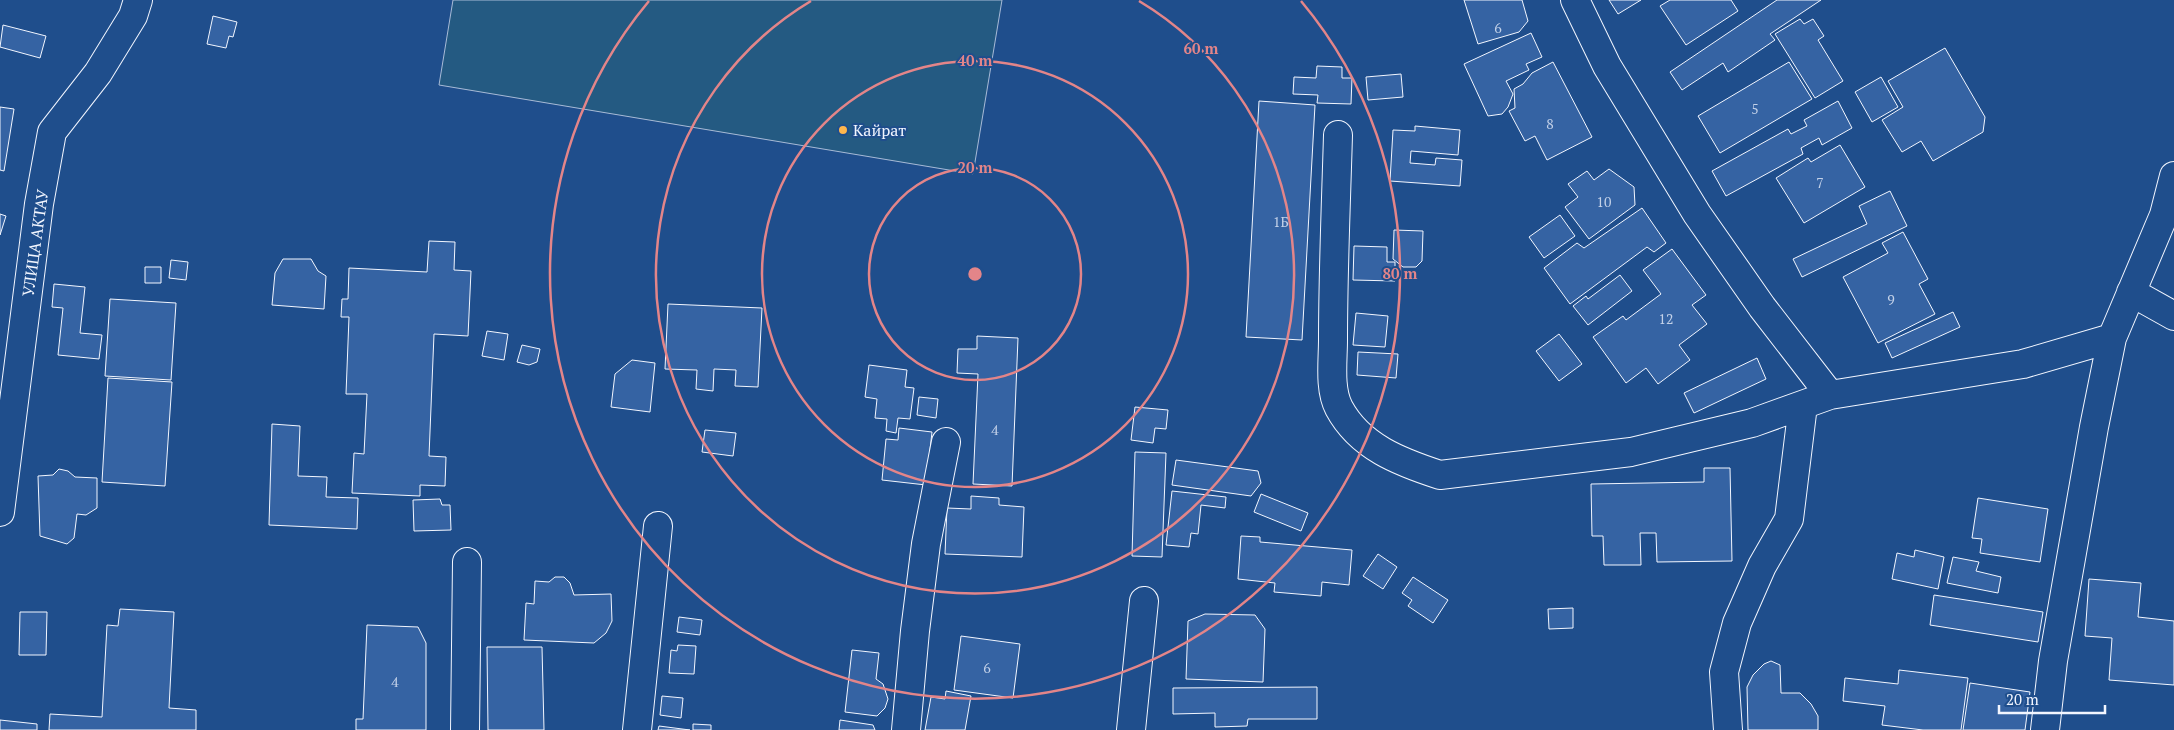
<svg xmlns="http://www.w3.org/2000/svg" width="2174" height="730" font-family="'PT Serif',serif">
  <rect width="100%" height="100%" fill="#1f4e8c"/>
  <path fill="#245a82" stroke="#a8bbd7" d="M 453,0 L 1002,0 L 973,174 L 439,85 Z"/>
  <path fill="#3563a3" stroke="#f2f6ff" d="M 1464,0 L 1522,0 L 1528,21 L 1519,32 L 1478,44 Z
    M 1609,0 L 1641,0 L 1618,14 Z
    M 1670,0 L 1731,0 L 1738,11 L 1686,45 L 1660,6 Z
    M 1777,0 L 1821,0 L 1770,34 L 1775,40 L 1728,72 L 1723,63 L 1682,90 L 1670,72 Z
    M 213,16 L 237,22 L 233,37 L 229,36 L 226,48 L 207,44 Z
    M 1800,19 L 1804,24 L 1813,19 L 1824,36 L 1818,40 L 1843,81 L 1815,98 L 1775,34 Z
    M 3,25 L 46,36 L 40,58 L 0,47 Z
    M 1531,33 L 1542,57 L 1526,64 L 1529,70 L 1506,81 L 1513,94 L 1508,107 L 1502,114 L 1488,116 L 1464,64 Z
    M 1945,48 L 1985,117 L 1983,132 L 1933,161 L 1921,141 L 1902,152 L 1882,120 L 1903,107 L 1888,81 Z
    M 1553,62 L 1592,137 L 1547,160 L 1535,136 L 1525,141 L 1509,111 L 1515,108 L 1514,89 L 1523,84 L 1532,73 Z
    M 1789,62 L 1812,99 L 1720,153 L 1698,116 Z
    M 1317,66 L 1342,67 L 1342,78 L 1352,78 L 1351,104 L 1317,103 L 1318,95 L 1293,94 L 1294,77 L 1316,78 Z
    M 1401,74 L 1403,97 L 1368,100 L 1366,77 Z
    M 1881,77 L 1898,107 L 1872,122 L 1855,92 Z
    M 1259,101 L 1315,105 L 1302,340 L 1246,337 Z
    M 1838,101 L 1852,128 L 1822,145 L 1819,138 L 1801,148 L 1803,154 L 1726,196 L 1712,171 L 1788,129 L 1791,134 L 1807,126 L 1804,120 Z
    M 0,107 L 14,109 L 4,171 L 0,170 Z
    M 1415,126 L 1460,130 L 1458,155 L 1411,151 L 1410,163 L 1435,165 L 1436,158 L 1462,160 L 1460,186 L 1390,181 L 1393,130 L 1415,131 Z
    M 1840,145 L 1865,187 L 1804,223 L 1776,178 L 1808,158 L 1811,162 Z
    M 1609,169 L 1634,187 L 1635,205 L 1589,239 L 1565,207 L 1578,197 L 1568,184 L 1587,171 L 1594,180 Z
    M 1890,191 L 1907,226 L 1802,277 L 1793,259 L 1867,224 L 1859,206 Z
    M 1642,208 L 1666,243 L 1654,252 L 1647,247 L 1570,304 L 1544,268 L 1577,243 L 1584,248 Z
    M 0,214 L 6,216 L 0,235 Z
    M 1560,215 L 1575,236 L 1544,258 L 1529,237 Z
    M 1394,230 L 1423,231 L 1422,261 L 1416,267 L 1403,267 L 1393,259 Z
    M 1903,232 L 1928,279 L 1919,284 L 1935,314 L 1878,343 L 1843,277 L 1888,253 L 1882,243 Z
    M 429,241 L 455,242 L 454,270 L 471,271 L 468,336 L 434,334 L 429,456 L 446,457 L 445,486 L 420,485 L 420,496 L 352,493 L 354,453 L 364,454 L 367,394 L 346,394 L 349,317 L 341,317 L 342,299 L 348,299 L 349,268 L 427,272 Z
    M 1354,246 L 1387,247 L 1387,262 L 1395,262 L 1395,281 L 1353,280 Z
    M 1672,249 L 1706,295 L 1692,305 L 1707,324 L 1679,345 L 1690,360 L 1658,384 L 1646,368 L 1626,383 L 1593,337 L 1623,316 L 1626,320 L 1661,294 L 1643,270 Z
    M 283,259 L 311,259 L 318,271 L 326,276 L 324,309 L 272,305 L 275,273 Z
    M 171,260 L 188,262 L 186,280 L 169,278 Z
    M 145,267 L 161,267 L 161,283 L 145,283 Z
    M 1620,275 L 1632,291 L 1588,325 L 1573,306 L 1586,296 L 1588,299 Z
    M 54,284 L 85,287 L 80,333 L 102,335 L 99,359 L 58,355 L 63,308 L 52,307 Z
    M 110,299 L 176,303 L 171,380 L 105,376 Z
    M 668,304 L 762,308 L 758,387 L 735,386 L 736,370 L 714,369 L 713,391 L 696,389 L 697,370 L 665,369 Z
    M 1953,312 L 1960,327 L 1892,358 L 1885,343 Z
    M 1356,313 L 1388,316 L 1385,347 L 1353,345 Z
    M 487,331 L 508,334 L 504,360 L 482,356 Z
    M 1559,334 L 1582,364 L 1559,381 L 1536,351 Z
    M 977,336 L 1018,338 L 1012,486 L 973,484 L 978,374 L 957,373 L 958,349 L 977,349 Z
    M 522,345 L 540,349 L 537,362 L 529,365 L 517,362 Z
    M 1358,352 L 1398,354 L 1396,378 L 1357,375 Z
    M 1757,358 L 1766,379 L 1694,413 L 1684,393 Z
    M 632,360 L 655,363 L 650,412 L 611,407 L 615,374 Z
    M 869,365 L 907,370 L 905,387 L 914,388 L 910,419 L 898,418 L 896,433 L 886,431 L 887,419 L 875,418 L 877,399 L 865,397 Z
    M 108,378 L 172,382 L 165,486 L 102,482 Z
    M 919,397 L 938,399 L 936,418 L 917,415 Z
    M 1135,407 L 1168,410 L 1166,429 L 1155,428 L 1153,443 L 1131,440 Z
    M 272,424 L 300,426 L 298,476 L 327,477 L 326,497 L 358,498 L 357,529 L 269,525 Z
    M 899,428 L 932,432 L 926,485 L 882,480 L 886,439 L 898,440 Z
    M 705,430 L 736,433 L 733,456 L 702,452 Z
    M 1135,452 L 1166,453 L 1162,557 L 1132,556 Z
    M 1176,460 L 1258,471 L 1261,483 L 1251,496 L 1172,485 Z
    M 1704,468 L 1730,468 L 1732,561 L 1657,562 L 1656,533 L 1640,533 L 1641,565 L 1604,565 L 1603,536 L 1592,536 L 1591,484 L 1704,482 Z
    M 59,469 L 68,471 L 75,477 L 97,478 L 97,508 L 86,515 L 77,514 L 74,538 L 67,544 L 40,536 L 38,476 L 53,475 Z
    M 1172,491 L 1226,497 L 1225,508 L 1201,505 L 1198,534 L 1191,533 L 1189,547 L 1166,545 Z
    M 1261,494 L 1308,513 L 1301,531 L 1254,512 Z
    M 971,496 L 999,498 L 999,505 L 1024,507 L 1022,557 L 945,554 L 947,508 L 971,509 Z
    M 1978,498 L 2048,509 L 2040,562 L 1980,553 L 1982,539 L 1972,538 Z
    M 440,499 L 442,505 L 450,505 L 451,530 L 414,531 L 413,500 Z
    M 1241,536 L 1260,537 L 1260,542 L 1352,550 L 1349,585 L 1322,582 L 1321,596 L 1274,592 L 1275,583 L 1238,579 Z
    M 1915,550 L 1944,557 L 1938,589 L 1892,579 L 1897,553 L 1914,557 Z
    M 1378,554 L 1397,567 L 1383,589 L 1363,576 Z
    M 1953,557 L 1979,562 L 1976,571 L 2001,577 L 1998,593 L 1947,583 Z
    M 555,577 L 564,577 L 570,583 L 574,595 L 611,594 L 612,621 L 606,633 L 594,643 L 524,640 L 526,603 L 534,604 L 535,581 L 549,582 Z
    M 1413,577 L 1448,600 L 1433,623 L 1408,606 L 1412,600 L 1402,593 Z
    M 2089,579 L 2141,583 L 2138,617 L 2174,621 L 2174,685 L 2109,680 L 2112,638 L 2085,636 Z
    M 1934,595 L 2043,612 L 2038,642 L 1930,625 Z
    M 1573,608 L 1573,628 L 1549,629 L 1548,609 Z
    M 120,609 L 174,612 L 169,708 L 196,710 L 196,730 L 49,730 L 50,714 L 102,717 L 107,625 L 118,626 Z
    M 20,612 L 47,612 L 46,655 L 19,655 Z
    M 1205,614 L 1255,615 L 1265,629 L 1263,682 L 1186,679 L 1188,621 Z
    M 679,617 L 702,620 L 700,635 L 677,632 Z
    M 367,625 L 418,627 L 426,643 L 426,730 L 356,730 L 356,719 L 363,719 Z
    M 961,636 L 1020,644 L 1013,698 L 954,690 Z
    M 678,645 L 696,646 L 694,674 L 669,673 L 671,650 L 677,651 Z
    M 487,647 L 542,647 L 544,730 L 488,730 Z
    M 852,650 L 879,653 L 876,679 L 883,684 L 888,699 L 885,708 L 877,716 L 845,712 Z
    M 1771,661 L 1780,665 L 1781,693 L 1800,693 L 1811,704 L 1818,716 L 1818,730 L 1748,730 L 1747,687 L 1753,675 L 1764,664 Z
    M 1899,670 L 1968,678 L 1961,730 L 1923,730 L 1882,725 L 1885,706 L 1843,701 L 1845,678 L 1898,684 Z
    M 1970,683 L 2030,692 L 2025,730 L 1963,730 Z
    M 1317,687 L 1317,719 L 1248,719 L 1247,726 L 1215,727 L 1215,713 L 1173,714 L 1173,688 Z
    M 946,691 L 971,696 L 965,730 L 925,730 L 931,697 L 945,699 Z
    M 662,696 L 683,698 L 681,718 L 660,715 Z
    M 0,720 L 37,724 L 37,730 L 0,730 Z
    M 840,720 L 873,725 L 875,730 L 839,730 Z
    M 693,724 L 711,725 L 711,730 L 693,730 Z
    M 659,726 L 690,730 L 658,730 Z"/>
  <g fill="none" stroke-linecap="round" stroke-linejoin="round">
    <g stroke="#f2f6ff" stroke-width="30">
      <path id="minor" d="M 1575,0 L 1607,66 L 1697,214 L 1762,307 L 1830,395
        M 1338,135 C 1336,203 1333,272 1333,340 C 1333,361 1329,389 1339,408 C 1360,447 1400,462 1440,475 L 1631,452 L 1752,423 L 1830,395 L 2023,364 L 2112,338
        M 2131,292 L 2174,316
        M 0,512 L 39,204 L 52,132 L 98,73 L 133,16 L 138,0
        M 465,730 L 467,562
        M 637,730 L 658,526
        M 906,730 L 915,631 L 926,544 L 946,442
        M 1131,730 L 1144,601
        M 1728,730 L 1724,672 L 1737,623 L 1762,566 L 1789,519 L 1803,405
        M 2045,730 L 2053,661 L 2094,427 L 2112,338 L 2164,215 L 2174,176"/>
    </g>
    <use href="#minor" stroke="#1f4e8c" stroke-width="28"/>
  </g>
  <g fill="none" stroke="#e38589" stroke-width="2.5">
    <circle cx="975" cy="274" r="106"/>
    <circle cx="975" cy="274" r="213"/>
    <path d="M1139 1A319 319 0 1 1 811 1"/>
    <path d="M1301 1A425 425 0 1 1 649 1"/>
  </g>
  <circle fill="#ffb74d" stroke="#1f4e8c" stroke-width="2" cx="843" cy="130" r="5"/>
  <g text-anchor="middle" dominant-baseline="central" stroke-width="4" stroke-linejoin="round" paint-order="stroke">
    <g font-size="14" fill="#c3d1e8">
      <text x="1498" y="27">6</text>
      <text x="1755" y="108">5</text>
      <text x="1550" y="123">8</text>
      <text x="1820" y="182">7</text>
      <text x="1604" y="201">10</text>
      <text x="1281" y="221">1Б</text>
      <text x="1891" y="299">9</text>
      <text x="1666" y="318">12</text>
      <text x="995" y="429">4</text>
      <text x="987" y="667">6</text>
      <text x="395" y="681">4</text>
    </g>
    <g font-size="16" fill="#f2f6ff" stroke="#1f4e8c" text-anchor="start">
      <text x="853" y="130">Кайрат</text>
    </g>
    <g font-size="16" fill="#f2f6ff" stroke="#1f4e8c">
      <text transform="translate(35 243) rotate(-82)">УЛИЦА АКТАУ</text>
    </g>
  </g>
  <circle cx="975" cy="274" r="8" fill="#e38589" stroke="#1f4e8c" stroke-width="2.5"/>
  <g font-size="15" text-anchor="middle" font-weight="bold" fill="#e38589" stroke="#1f4e8c" stroke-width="4" stroke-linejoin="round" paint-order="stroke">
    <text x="1201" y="54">60 m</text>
    <text x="975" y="66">40 m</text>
    <text x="975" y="173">20 m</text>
    <text x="1400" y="279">80 m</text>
  </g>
  <path d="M1999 705v8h106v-8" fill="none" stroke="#f2f6ff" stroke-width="2.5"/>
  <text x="2006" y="705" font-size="15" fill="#f2f6ff" stroke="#1f4e8c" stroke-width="4" paint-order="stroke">20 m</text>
</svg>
